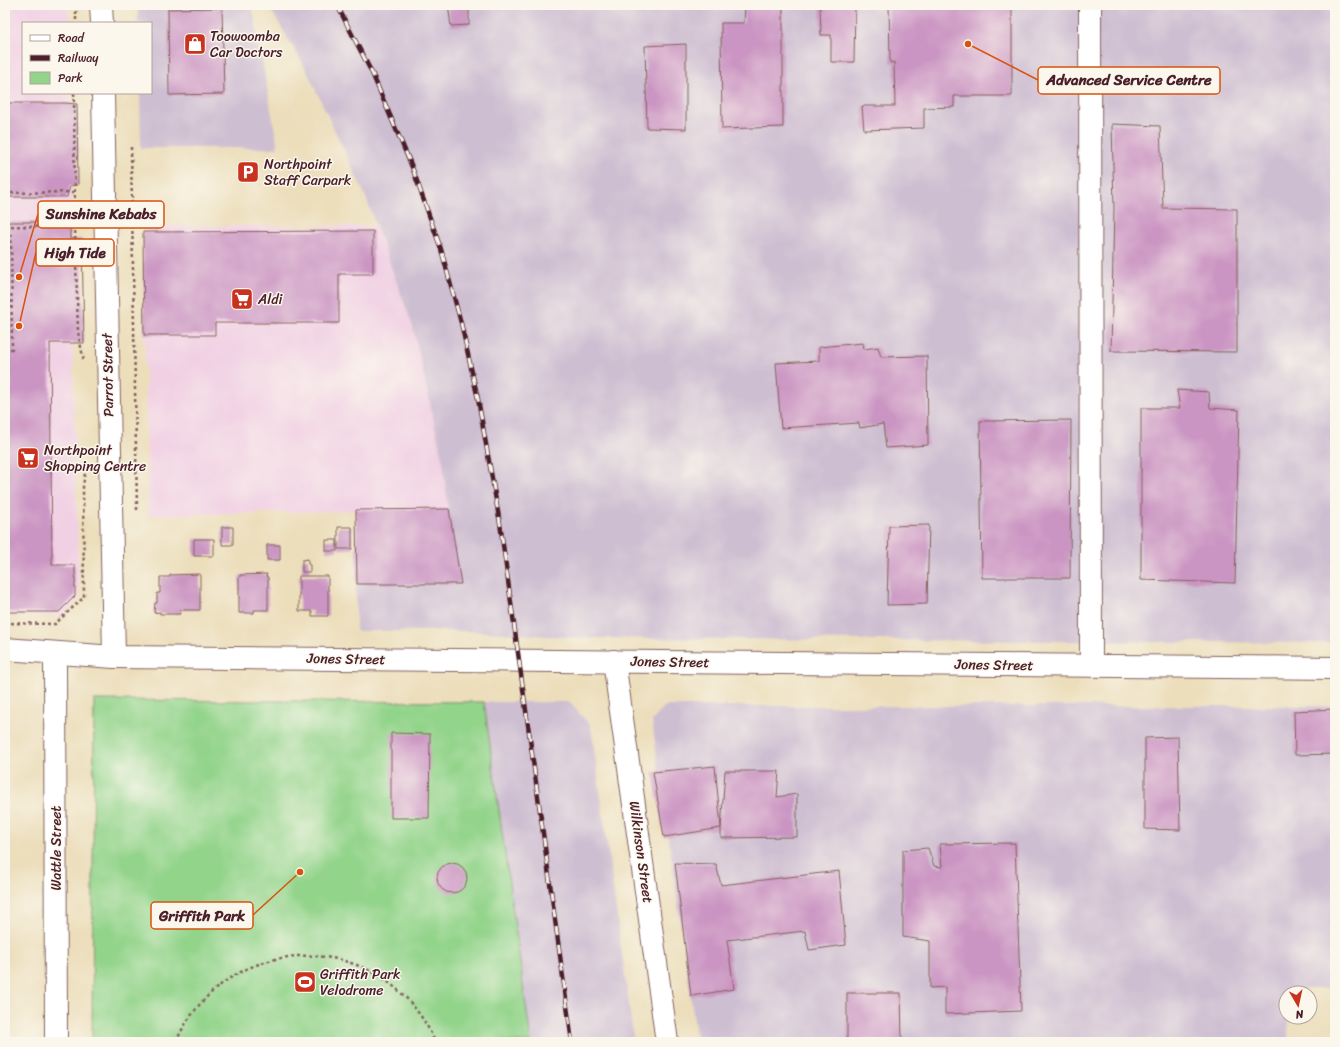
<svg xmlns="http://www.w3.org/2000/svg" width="1340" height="1047" font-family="Sriracha,sans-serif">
  <rect width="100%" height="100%" fill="#fbf7ec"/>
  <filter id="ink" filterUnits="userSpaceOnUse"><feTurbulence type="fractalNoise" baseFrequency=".025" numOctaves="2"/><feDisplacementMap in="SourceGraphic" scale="8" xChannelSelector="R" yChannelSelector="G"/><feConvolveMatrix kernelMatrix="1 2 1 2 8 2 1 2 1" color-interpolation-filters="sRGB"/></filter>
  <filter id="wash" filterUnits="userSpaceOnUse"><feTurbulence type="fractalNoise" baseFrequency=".012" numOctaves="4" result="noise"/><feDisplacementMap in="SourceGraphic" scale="16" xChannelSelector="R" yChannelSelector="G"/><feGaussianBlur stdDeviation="0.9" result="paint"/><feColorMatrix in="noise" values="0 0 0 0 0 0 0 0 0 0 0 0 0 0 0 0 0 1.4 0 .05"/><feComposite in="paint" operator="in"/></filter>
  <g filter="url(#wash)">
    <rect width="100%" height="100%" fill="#ecdebb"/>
    <path fill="#f1d0e4" d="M 5,5 L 68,5 L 69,23 L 23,23 L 23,93 L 70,93 L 72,199 L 70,239 L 79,599 L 62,616 L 5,616 Z
      M 142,226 L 376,226 L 413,327 L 443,462 L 449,509 L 148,515 L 143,232 Z"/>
    <path fill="#cebed1" d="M 138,5 L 252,5 L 278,148 L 141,148 L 140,93 L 151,93 L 151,23 L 138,23 Z
      M 268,5 L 1335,5 L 1335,643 L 581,638 L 470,631 L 356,631 L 356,510 L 448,509 L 443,462 L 413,327 L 365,195 L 305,67 Z
      M 484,702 L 569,702 L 591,726 L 634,1042 L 531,1042 Z
      M 665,706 L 1335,706 L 1335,988 L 1291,990 L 1291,993 L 1286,993 L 1286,1017 L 1289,1017 L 1288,1042 L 697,1042 L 652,721 Z"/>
    <path fill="#93d48b" stroke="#6e7a5b" d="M 94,700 L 484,702 L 531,1042 L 92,1042 Z"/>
    <g id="blocks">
      <path fill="#cb95c3" d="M 448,5 L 469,5 L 469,25 L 451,26 Z
        M 745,5 L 783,5 L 783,127 L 722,129 L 721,23 L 744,23 Z
        M 820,5 L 855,5 L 854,62 L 831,62 L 831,35 L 821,35 Z
        M 889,5 L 924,5 L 924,7 L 1012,8 L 1012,96 L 954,96 L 954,107 L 924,108 L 924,128 L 864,130 L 862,106 L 895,106 L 894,62 L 890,63 Z
        M 222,8 L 224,94 L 169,95 L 168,9 Z
        M 686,44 L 686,129 L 647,128 L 645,46 Z
        M 5,103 L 65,103 L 77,104 L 78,185 L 70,186 L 67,197 L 5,197 Z
        M 1112,124 L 1160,126 L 1163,208 L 1237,209 L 1237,352 L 1111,351 L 1114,208 Z
        M 8,222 L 70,222 L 70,239 L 82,239 L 84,343 L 50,343 L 52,565 L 75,565 L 75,596 L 59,612 L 5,612 L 5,236 L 8,235 Z
        M 373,231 L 373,274 L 339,274 L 339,323 L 215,323 L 215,335 L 144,335 L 143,232 Z
        M 863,343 L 864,349 L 878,347 L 881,357 L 927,356 L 928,445 L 886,448 L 883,424 L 860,428 L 859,423 L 781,428 L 776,363 L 819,361 L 819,347 Z
        M 1177,390 L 1209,392 L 1210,408 L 1239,410 L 1235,583 L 1141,580 L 1141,408 L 1180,408 Z
        M 1071,420 L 1070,578 L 982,578 L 980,421 Z
        M 449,509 L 461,584 L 357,584 L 356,510 Z
        M 929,525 L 927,604 L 887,605 L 889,526 Z
        M 222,527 L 233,527 L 233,545 L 222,545 Z
        M 338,527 L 352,527 L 352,549 L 338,549 Z
        M 194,539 L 214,539 L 214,556 L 194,556 Z
        M 326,540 L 337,540 L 337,551 L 326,551 Z
        M 267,545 L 280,545 L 280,560 L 267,560 Z
        M 308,559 L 308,564 L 310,565 L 310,572 L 302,572 L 302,560 Z
        M 200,574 L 200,610 L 180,610 L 180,614 L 160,614 L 160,612 L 154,613 L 155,603 L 157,603 L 157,593 L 160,593 L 160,577 L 170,577 L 170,575 Z
        M 267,574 L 266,577 L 268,577 L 268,610 L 254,610 L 254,613 L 239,613 L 239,577 L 240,577 L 240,575 Z
        M 299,576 L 328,576 L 328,616 L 312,616 L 312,611 L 299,611 Z
        M 1335,709 L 1335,754 L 1295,755 L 1294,711 Z
        M 391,733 L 430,734 L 429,818 L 391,818 Z
        M 1178,737 L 1180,830 L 1145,829 L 1145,738 Z
        M 715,766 L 721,828 L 725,771 L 779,771 L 777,797 L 797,794 L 797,837 L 721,838 L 721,828 L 664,837 L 653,772 Z
        M 1015,843 L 1021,1011 L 945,1014 L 945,987 L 930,988 L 930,941 L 903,937 L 903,850 L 928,848 L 934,866 L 942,867 L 940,844 Z
        M 675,863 L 716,864 L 721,885 L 839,871 L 846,945 L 809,950 L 805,931 L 727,940 L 734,989 L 691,996 Z
        M437 878a15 15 0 1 1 30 0a15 15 0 1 1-30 0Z
        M 847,993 L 901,993 L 902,1042 L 847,1042 Z"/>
    </g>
  </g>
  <g filter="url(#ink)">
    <use href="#blocks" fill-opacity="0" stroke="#83625d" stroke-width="1"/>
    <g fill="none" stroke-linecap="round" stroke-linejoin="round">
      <g stroke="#83625d" stroke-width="24">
        <path id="minor" d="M 101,5 L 102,23
          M 1090,5 L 1091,665
          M 103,93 L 114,657
          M 5,649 L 114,657 L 1335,668
          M 55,653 L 56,1042
          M 614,661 L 667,1042"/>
      </g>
      <path stroke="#83625d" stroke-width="2.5" stroke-dasharray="3 3" stroke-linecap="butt" d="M 76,5 L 76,23
        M 74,93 L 75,227 L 78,332 L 84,362
        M 131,147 L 137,510
        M 5,193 L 74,192
        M 5,226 L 75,227
        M 5,234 L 11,234 L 12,349 L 5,349
        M 5,623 L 55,624 L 84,597 L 83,486 L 86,467
        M 176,1042 C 227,928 385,926 435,1042"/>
      <use href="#minor" stroke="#fff" stroke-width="22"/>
      <g stroke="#4a1f2b" stroke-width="4.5">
        <path id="rail" d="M 337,5 L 372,73 L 412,167 L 441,249 L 461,323 L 478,399 L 500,523 L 572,1042"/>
      </g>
      <use href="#rail" stroke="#fbf7ec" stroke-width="3" stroke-dasharray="9" stroke-linecap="butt"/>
    </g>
  </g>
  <defs>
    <g id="shop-square" transform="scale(1.15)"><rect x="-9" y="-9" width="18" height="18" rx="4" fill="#c8321e" stroke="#fbf7ec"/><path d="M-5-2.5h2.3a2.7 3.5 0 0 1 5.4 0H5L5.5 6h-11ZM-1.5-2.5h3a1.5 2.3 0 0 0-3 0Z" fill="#fff"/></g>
    <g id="parking-square" transform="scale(1.15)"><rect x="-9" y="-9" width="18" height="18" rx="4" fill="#c8321e" stroke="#fbf7ec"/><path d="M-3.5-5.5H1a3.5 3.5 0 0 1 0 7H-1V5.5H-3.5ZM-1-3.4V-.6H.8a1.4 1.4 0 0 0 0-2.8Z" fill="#fff"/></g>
    <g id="supermarket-square" transform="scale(1.15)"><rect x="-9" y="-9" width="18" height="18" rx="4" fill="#c8321e" stroke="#fbf7ec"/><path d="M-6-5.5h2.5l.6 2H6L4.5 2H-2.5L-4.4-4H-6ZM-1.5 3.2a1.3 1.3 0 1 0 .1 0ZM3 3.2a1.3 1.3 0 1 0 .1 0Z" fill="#fff"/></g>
    <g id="stadium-square" transform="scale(1.15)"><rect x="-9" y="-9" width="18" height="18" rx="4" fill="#c8321e" stroke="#fbf7ec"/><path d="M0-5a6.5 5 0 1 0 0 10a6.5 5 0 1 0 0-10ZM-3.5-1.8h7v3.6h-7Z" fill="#fff"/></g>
  </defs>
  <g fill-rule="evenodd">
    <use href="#shop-square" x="195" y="44"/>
    <use href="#parking-square" x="248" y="172"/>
    <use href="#supermarket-square" x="242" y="299"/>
    <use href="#supermarket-square" x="28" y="458"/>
    <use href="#stadium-square" x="305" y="982"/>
  </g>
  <g text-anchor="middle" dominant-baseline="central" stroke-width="3" stroke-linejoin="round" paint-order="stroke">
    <g font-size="14" fill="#4a1f2b" stroke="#fbf7ec" text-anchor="start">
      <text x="210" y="36">Toowoomba<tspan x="210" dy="16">Car Doctors</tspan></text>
      <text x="264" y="164">Northpoint<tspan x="264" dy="16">Staff Carpark</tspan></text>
      <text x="258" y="299">Aldi</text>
      <text x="44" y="450">Northpoint<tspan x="44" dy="16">Shopping Centre</tspan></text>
      <text x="320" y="974">Griffith Park<tspan x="320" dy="16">Velodrome</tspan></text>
    </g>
    <g font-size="14" fill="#4a1f2b" stroke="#fbf7ec">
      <text transform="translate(108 375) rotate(-91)">Parrot Street</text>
      <text transform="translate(346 659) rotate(1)">Jones Street</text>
      <text transform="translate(670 662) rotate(1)">Jones Street</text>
      <text transform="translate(994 665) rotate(1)">Jones Street</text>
      <text transform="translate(56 848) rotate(-90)">Wattle Street</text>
      <text transform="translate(641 852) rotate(82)">Wilkinson Street</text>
    </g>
  </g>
  <path fill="none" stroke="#d8530f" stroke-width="1.5" d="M968 44L1038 80M19 277L38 214M19 326L36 252M300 872L253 915"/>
  <g fill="#d8530f" stroke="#fbf7ec" stroke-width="1.5">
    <circle cx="968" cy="44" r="4"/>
    <circle cx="19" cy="277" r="4"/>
    <circle cx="19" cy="326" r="4"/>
    <circle cx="300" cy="872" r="4"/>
  </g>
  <g fill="#fbf7ec" stroke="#d8530f" stroke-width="1.5">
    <rect x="1038" y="67" width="182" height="27" rx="4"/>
    <rect x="38" y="201" width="126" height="27" rx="4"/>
    <rect x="36" y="239" width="78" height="27" rx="4"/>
    <rect x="151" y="902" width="102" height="27" rx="4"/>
  </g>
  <g font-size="15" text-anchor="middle" font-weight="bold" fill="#4a1f2b">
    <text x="1129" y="85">Advanced Service Centre</text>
    <text x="101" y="219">Sunshine Kebabs</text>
    <text x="75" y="258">High Tide</text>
    <text x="202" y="921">Griffith Park</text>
  </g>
  <rect width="1340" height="1047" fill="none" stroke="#fbf7ec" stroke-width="20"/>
  <rect x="22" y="22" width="130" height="72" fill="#fbf7ec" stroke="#b4a19f"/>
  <rect x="30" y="35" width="20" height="6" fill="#ffffff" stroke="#b4a19f"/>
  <text x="58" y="42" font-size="12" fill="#4a1f2b">Road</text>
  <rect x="30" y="55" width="20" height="6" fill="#4a1f2b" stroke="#b4a19f"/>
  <text x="58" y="62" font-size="12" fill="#4a1f2b">Railway</text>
  <rect x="30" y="72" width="20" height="12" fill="#93d48b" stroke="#b4a19f"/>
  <text x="58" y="82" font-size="12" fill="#4a1f2b">Park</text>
  <g transform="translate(1298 1005) rotate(171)"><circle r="19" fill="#fbf7ec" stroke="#b4a19f"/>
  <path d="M0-3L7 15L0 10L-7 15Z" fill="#c8321e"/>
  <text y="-6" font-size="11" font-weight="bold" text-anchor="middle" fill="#4a1f2b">N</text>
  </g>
</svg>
